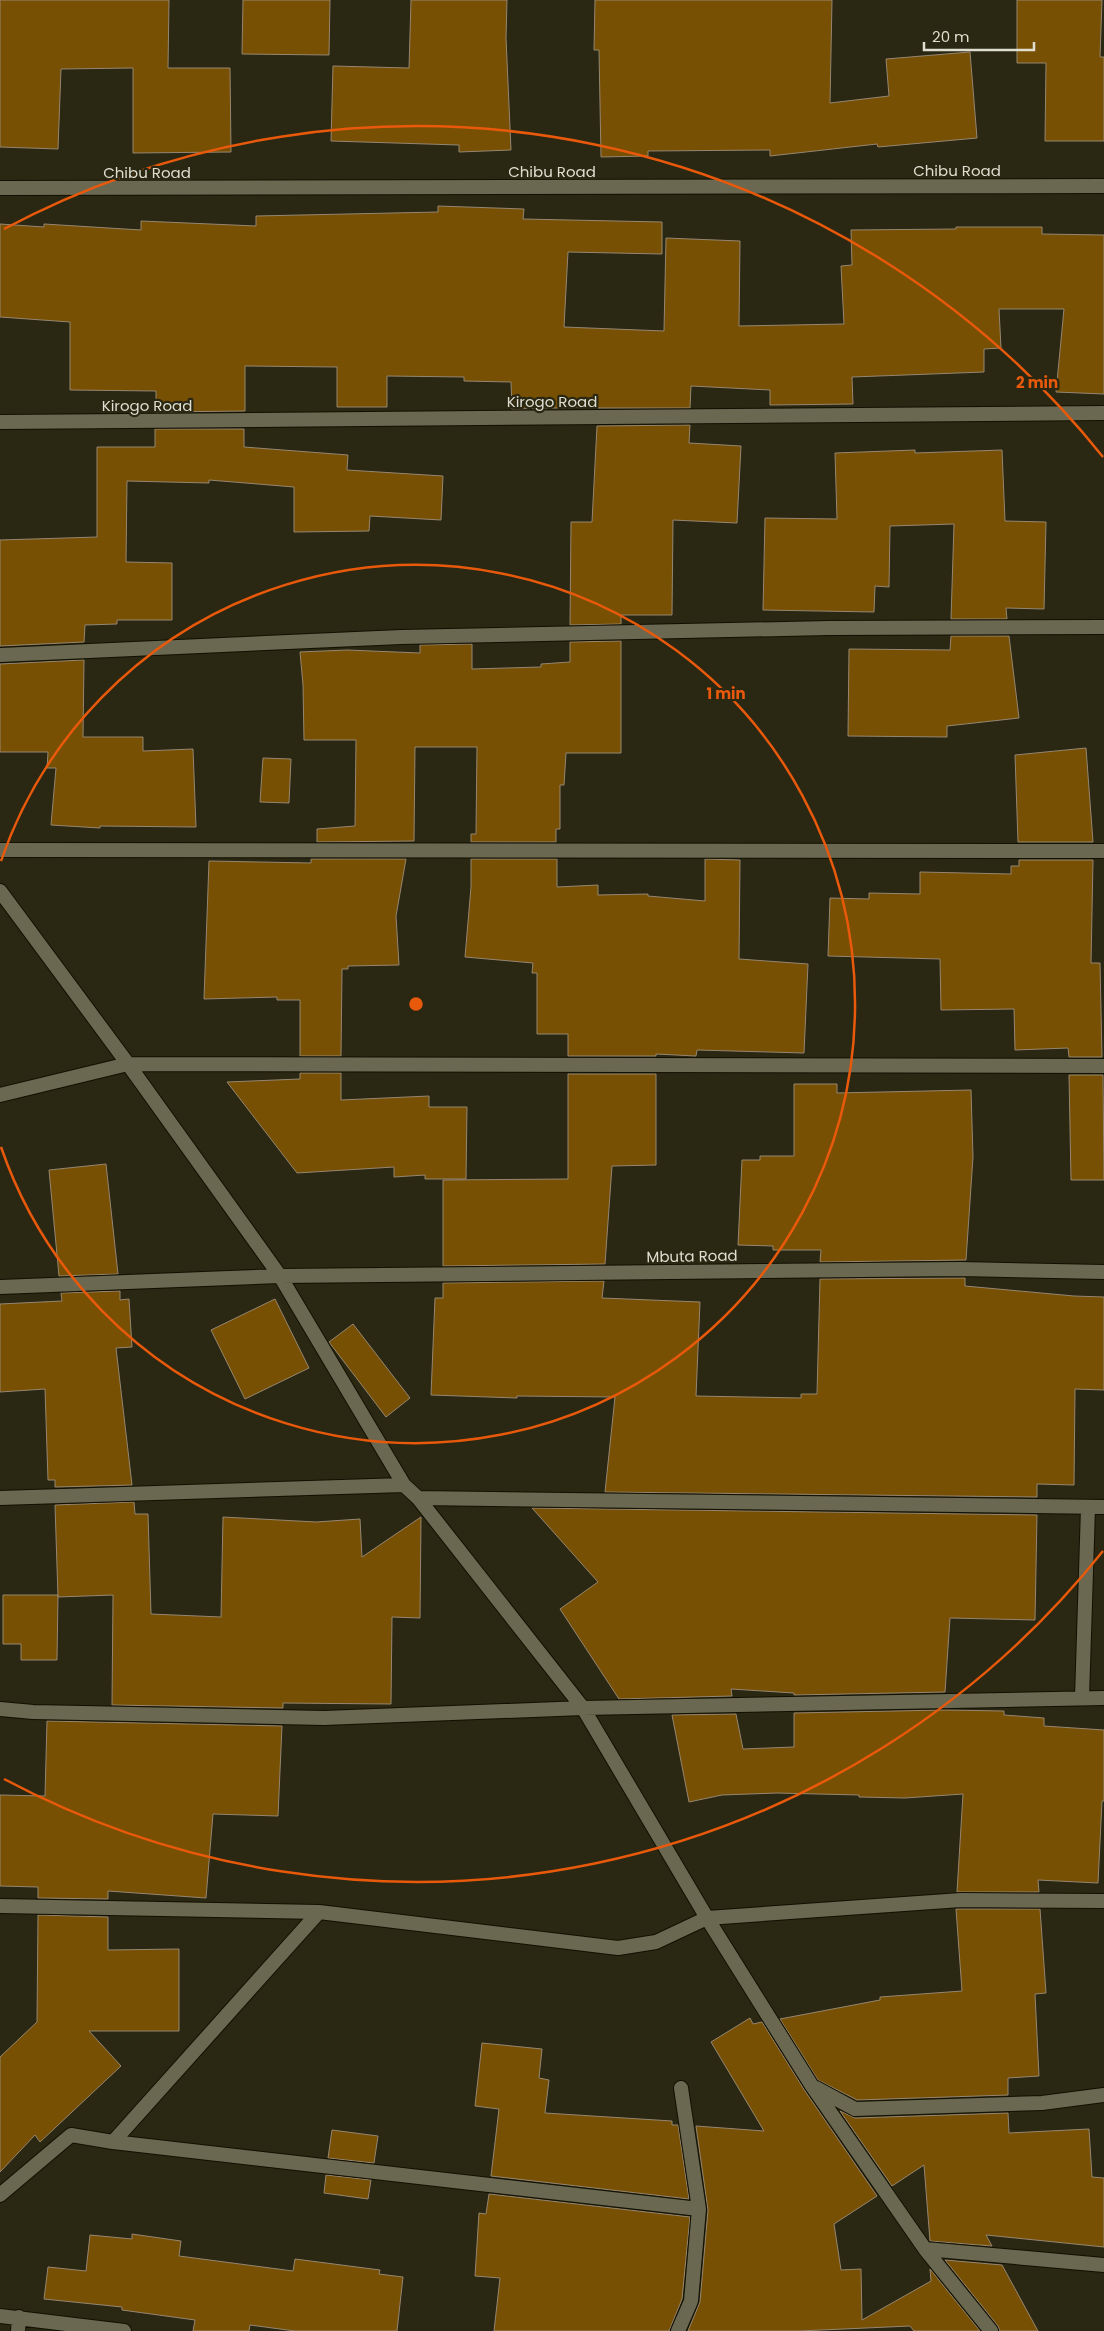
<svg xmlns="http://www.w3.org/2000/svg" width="1104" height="2331" font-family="Poppins,sans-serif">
  <rect width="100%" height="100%" fill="#2a2812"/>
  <path fill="#785003" stroke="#968671" d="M 0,0 L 169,0 L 168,68 L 230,68 L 231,152 L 133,153 L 133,68 L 61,69 L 58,149 L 0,147 Z
    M 243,0 L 330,0 L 329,55 L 242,54 Z
    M 411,0 L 507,0 L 506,38 L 511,150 L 459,152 L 459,145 L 331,141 L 333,66 L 409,68 Z
    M 595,0 L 832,0 L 830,103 L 889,96 L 886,59 L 970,52 L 977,138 L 878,147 L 877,144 L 770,156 L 770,150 L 648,151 L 648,156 L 601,157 L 599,50 L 594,50 Z
    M 1017,0 L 1102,0 L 1100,57 L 1104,57 L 1104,141 L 1045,141 L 1046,63 L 1017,63 Z
    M 438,206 L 524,209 L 523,219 L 662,222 L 662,254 L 568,252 L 564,327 L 664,331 L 666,238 L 740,241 L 739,326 L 844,324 L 841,266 L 852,265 L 851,230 L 956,229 L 956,227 L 1042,227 L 1042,234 L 1104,235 L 1104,394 L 1056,392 L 1064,309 L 999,309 L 1001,348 L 984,349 L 984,372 L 852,377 L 853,404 L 770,405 L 770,390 L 691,386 L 690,408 L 598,408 L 598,407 L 512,409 L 511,382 L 464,381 L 464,377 L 387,376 L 387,407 L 337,407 L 337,367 L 245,366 L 245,411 L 156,412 L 156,391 L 70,390 L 70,322 L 0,317 L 0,224 L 44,227 L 44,224 L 141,230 L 141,221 L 256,226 L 256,216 L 438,212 Z
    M 690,425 L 689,443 L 741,446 L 737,523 L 673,520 L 672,615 L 621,615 L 621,624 L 570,625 L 571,522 L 592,522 L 597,426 Z
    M 155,429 L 244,429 L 244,447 L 348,455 L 347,470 L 443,476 L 441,520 L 370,516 L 369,531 L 294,532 L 294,487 L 209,480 L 209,483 L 127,481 L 126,562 L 172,563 L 172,620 L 117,620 L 117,624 L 85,625 L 84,642 L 0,646 L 0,540 L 97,537 L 97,447 L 155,447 Z
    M 915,450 L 915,453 L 1002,450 L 1005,521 L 1046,522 L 1044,609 L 1006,608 L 1007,619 L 951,619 L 954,524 L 890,526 L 889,587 L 875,586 L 874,612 L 763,610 L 765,518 L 837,519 L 835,453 Z
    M 951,636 L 1009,636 L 1019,718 L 947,726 L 947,737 L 848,736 L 849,649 L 950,650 Z
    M 621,641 L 621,753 L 566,753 L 564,785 L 560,785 L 560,829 L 556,829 L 556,842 L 471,842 L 471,834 L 476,834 L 477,747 L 415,747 L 414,841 L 317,842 L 317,829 L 355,826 L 356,740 L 304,740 L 303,685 L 300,652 L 347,650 L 420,653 L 420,645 L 472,644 L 472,669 L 541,667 L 541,664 L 570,662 L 570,642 Z
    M 84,660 L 83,737 L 143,737 L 143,751 L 193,749 L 196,827 L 100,826 L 100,828 L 51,825 L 56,768 L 47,768 L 48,752 L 0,752 L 0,664 Z
    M 1086,748 L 1093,842 L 1018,842 L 1015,755 Z
    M 263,758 L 291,759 L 289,803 L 260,802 Z
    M 311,859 L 406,859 L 396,916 L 399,965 L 348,966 L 348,969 L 342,969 L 341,1056 L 300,1056 L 300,1000 L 277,1000 L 277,997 L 204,999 L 209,861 L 311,863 Z
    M 471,859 L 557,859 L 557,887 L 598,885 L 598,895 L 648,894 L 648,896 L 705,901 L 705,859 L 740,860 L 739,959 L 808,964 L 804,1053 L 697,1050 L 696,1056 L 656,1054 L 656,1056 L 568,1056 L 568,1034 L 537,1034 L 537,973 L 532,973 L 533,963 L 465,957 L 471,887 Z
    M 1019,860 L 1093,860 L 1091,963 L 1100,963 L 1102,1057 L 1069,1057 L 1068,1048 L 1015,1050 L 1014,1009 L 941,1010 L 940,959 L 828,956 L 830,898 L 869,899 L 869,893 L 920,894 L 920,872 L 1011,874 L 1011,866 L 1019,866 Z
    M 300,1073 L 341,1073 L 341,1100 L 429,1096 L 429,1107 L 467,1107 L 466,1179 L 425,1179 L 425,1175 L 394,1177 L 394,1167 L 297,1173 L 227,1082 L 300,1079 Z
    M 568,1074 L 656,1074 L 656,1165 L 612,1166 L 605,1264 L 443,1266 L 443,1180 L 568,1179 Z
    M 1069,1075 L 1103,1075 L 1104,1180 L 1071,1180 Z
    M 794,1084 L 837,1084 L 837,1093 L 971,1090 L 973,1157 L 966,1260 L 820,1262 L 821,1250 L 773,1250 L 773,1246 L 738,1245 L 742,1160 L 760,1160 L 760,1156 L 794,1156 Z
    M 106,1164 L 118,1274 L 59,1276 L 49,1170 Z
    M 965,1278 L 965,1286 L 1074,1296 L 1104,1297 L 1104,1390 L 1075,1389 L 1074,1485 L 1037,1484 L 1037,1497 L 605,1492 L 615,1397 L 517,1396 L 517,1398 L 431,1395 L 435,1298 L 443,1298 L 443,1283 L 604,1281 L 602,1298 L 700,1302 L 696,1396 L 801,1398 L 801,1394 L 817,1394 L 820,1279 Z
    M 120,1291 L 120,1300 L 129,1299 L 132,1347 L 116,1348 L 132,1485 L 55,1487 L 55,1480 L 48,1480 L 45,1389 L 0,1392 L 0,1304 L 62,1301 L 61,1293 Z
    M 275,1299 L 309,1368 L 245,1399 L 211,1330 Z
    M 353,1324 L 410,1398 L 386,1417 L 329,1342 Z
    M 134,1502 L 135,1514 L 148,1514 L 151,1614 L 221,1617 L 223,1517 L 316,1522 L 360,1519 L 362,1557 L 421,1517 L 420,1618 L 392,1617 L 391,1704 L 283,1703 L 283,1708 L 112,1705 L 113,1595 L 58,1597 L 55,1505 Z
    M 532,1508 L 1037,1515 L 1035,1620 L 950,1618 L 945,1692 L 794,1695 L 794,1693 L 731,1689 L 732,1696 L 619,1699 L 560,1609 L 598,1582 Z
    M 3,1595 L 58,1595 L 57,1660 L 21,1660 L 21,1644 L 3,1644 Z
    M 944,1710 L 1004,1711 L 1004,1715 L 1044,1718 L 1044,1726 L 1104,1730 L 1104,1801 L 1102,1801 L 1098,1883 L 1038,1880 L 1039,1892 L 957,1892 L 963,1794 L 905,1798 L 859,1797 L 859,1795 L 777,1793 L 722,1795 L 689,1802 L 672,1715 L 736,1714 L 743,1749 L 794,1747 L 794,1713 Z
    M 47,1721 L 282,1726 L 278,1816 L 213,1814 L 206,1898 L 108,1891 L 108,1899 L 38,1898 L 38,1887 L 0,1886 L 0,1795 L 45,1796 Z
    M 956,1909 L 1040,1909 L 1046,1993 L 1035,1994 L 1039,2076 L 1008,2078 L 1008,2095 L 857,2100 L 818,2080 L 780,2019 L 880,2000 L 880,1997 L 962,1991 Z
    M 38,1915 L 108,1917 L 108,1950 L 179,1949 L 179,2031 L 89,2031 L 121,2066 L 40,2142 L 35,2135 L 0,2172 L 0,2057 L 37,2022 Z
    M 750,2018 L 753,2024 L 762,2022 L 805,2091 L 877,2196 L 834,2224 L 841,2270 L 861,2269 L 862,2320 L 931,2281 L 930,2269 L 980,2331 L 914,2331 L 910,2326 L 799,2331 L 688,2331 L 700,2302 L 708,2210 L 696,2126 L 764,2131 L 711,2042 Z
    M 482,2043 L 542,2049 L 539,2078 L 549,2080 L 545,2113 L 672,2121 L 672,2125 L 678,2125 L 689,2199 L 491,2176 L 499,2109 L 475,2106 Z
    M 840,2111 L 855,2118 L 1008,2113 L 1009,2133 L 1089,2129 L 1092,2177 L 1104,2178 L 1104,2247 L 986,2235 L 992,2246 L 930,2241 L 924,2165 L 892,2186 Z
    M 332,2130 L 378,2136 L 374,2163 L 328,2158 Z
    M 326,2175 L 371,2180 L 368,2199 L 324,2193 Z
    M 489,2194 L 690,2217 L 682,2299 L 669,2331 L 494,2331 L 500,2278 L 475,2276 L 479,2213 L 486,2214 Z
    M 132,2234 L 181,2241 L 179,2256 L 293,2271 L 295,2259 L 380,2270 L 379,2274 L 403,2277 L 397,2331 L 295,2331 L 250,2325 L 249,2331 L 193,2331 L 195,2320 L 122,2310 L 122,2307 L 44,2299 L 48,2267 L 86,2271 L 90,2235 L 132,2239 Z
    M 945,2260 L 1002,2265 L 1038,2331 L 1000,2331 L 998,2326 Z"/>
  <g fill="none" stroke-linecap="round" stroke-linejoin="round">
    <g stroke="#121000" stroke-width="16">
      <path id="minor" d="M 0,188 L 1104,186
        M 0,422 L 1104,413
        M 0,655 L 401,637 L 829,628 L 1104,627
        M 0,850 L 1104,851
        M 0,891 L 128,1064 L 280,1276 L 404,1485 L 418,1498 L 583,1708 L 707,1918 L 812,2086 L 925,2249 L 991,2331
        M 0,1095 L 128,1064 L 1104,1066
        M 0,1287 L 280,1276 L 960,1269 L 1104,1272
        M 0,1498 L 404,1485
        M 418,1498 L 1104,1507
        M 1082,1698 L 1088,1508
        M 0,1709 L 33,1712 L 324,1718 L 583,1708 L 1104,1698
        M 0,1906 L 319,1912 L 618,1948 L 656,1942 L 707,1918 L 961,1900 L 1104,1901
        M 816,2088 L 855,2109 L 1042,2103 L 1104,2095
        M 113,2142 L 699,2209
        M 0,2195 L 71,2135 L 113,2142 L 319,1912
        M 925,2249 L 1104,2265
        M 0,2316 L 124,2331
        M 18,2331 L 19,2317
        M 678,2331 L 691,2301 L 699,2209 L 681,2088"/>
    </g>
    <use href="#minor" stroke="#6a6851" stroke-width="14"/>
  </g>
  <g fill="none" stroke="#e8590c" stroke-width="2.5">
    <path d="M1 861A439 439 0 1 1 1 1147"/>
    <path d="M1103 1551A878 878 0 0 1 4 1779M4 229A878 878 0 0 1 1103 457"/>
  </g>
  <g text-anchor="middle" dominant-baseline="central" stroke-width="4.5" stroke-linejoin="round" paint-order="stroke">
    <g font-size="15" fill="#dfded1" stroke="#2a2812">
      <text x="957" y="170">Chibu Road</text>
      <text x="552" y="171">Chibu Road</text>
      <text x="147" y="172">Chibu Road</text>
      <text x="552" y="401">Kirogo Road</text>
      <text x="147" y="405">Kirogo Road</text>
      <text transform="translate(692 1256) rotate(-1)">Mbuta Road</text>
    </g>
  </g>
  <circle cx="416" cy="1004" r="8" fill="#e8590c" stroke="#2a2812" stroke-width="2.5"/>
  <g font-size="15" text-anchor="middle" font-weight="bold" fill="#e8590c" stroke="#2a2812" stroke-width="4.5" stroke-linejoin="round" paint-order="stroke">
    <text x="1037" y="388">2 min</text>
    <text x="726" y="699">1 min</text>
  </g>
  <path d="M924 42v8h110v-8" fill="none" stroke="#dfded1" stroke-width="2.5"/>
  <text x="932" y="42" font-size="15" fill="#dfded1" stroke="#2a2812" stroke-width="4" paint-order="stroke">20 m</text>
</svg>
